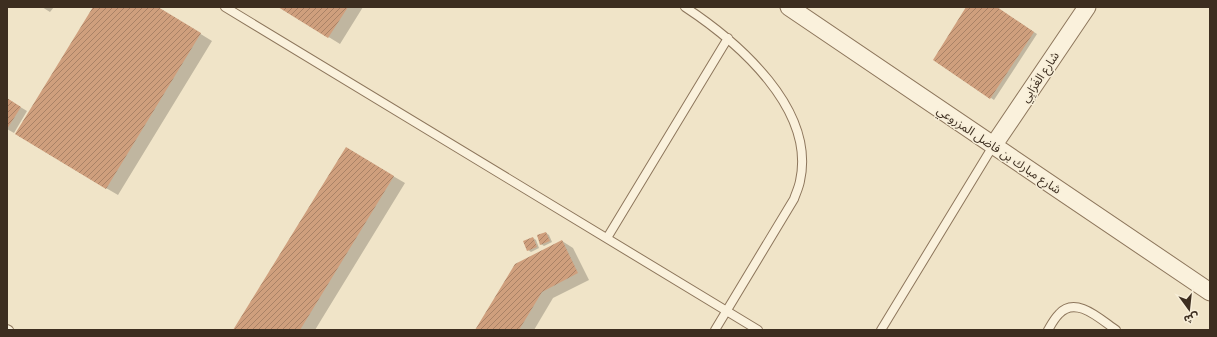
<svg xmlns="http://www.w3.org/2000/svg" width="1217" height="337" font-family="'Times New Roman','Noto Sans Arabic',serif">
  <defs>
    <pattern id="building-hatch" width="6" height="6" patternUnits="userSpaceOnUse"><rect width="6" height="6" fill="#cf9f7d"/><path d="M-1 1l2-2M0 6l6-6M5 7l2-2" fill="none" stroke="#a98266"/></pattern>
  </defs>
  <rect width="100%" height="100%" fill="#f0e4c8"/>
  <path fill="#0003" d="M 42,7 L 54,7 L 50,12 Z
    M 94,7 L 157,7 L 212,41 L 118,195 L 106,188 Z
    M 280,7 L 363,7 L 340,44 Z
    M 967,7 L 995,7 L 1037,34 L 994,100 L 935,60 Z
    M 7,99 L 27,111 L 14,133 L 7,129 Z
    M 357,155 L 405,183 L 315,330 L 234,330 Z
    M 546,233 L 549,235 L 552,242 L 544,246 L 541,244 Z
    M 533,238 L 536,240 L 539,248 L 531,252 L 528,250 Z
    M 562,241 L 573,248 L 589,280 L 553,298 L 534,330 L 476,330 Z"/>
  <path fill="url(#building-hatch)" d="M 93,7 L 158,7 L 201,33 L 106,189 L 15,134 Z
    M 278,7 L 348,7 L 328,38 Z
    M 966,7 L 997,7 L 1034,32 L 990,99 L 933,60 Z
    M 7,98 L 21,107 L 7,129 Z
    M 346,147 L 394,176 L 300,330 L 233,330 Z
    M 546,232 L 550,241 L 540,245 L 537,235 Z
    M 533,237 L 537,247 L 527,251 L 523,241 Z
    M 562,240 L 578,273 L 542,292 L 519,330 L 475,330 L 515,264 Z"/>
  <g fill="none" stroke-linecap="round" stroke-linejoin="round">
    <g stroke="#8d765c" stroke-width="10">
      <path id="lane" d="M 225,7 L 758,330
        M 685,7 C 738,42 816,109 800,181 C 799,187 796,193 794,199 L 715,330
        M 607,238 L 728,38
        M 7,329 L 9,330
        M 881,330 L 993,146
        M 1048,330 C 1051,325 1054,319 1059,314 C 1076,295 1101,320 1116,330"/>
    </g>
    <g stroke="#8d765c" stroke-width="19">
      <path id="street" d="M 789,7 L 1210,292
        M 993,146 L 1087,7"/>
    </g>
    <use href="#lane" stroke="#faf1dc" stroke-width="8"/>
    <use href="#street" stroke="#faf1dc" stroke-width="17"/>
  </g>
  <g text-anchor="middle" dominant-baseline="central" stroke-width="3" stroke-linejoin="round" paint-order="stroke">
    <g font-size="12" fill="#3d2e20" stroke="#f7eed8">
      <text transform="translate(1040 77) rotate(-56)">شارع الغَرَابِي</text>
      <text transform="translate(999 150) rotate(34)">شارع مبارك بن فاضل المزروعي</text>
    </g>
  </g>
  <rect width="1217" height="337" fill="none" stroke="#3d2e20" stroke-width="16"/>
  <g transform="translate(1189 309) rotate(165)" stroke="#f7eed8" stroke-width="3" paint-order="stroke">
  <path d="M0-3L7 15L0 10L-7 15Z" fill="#3d2e20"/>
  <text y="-6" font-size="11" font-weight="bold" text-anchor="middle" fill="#3d2e20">ش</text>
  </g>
</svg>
